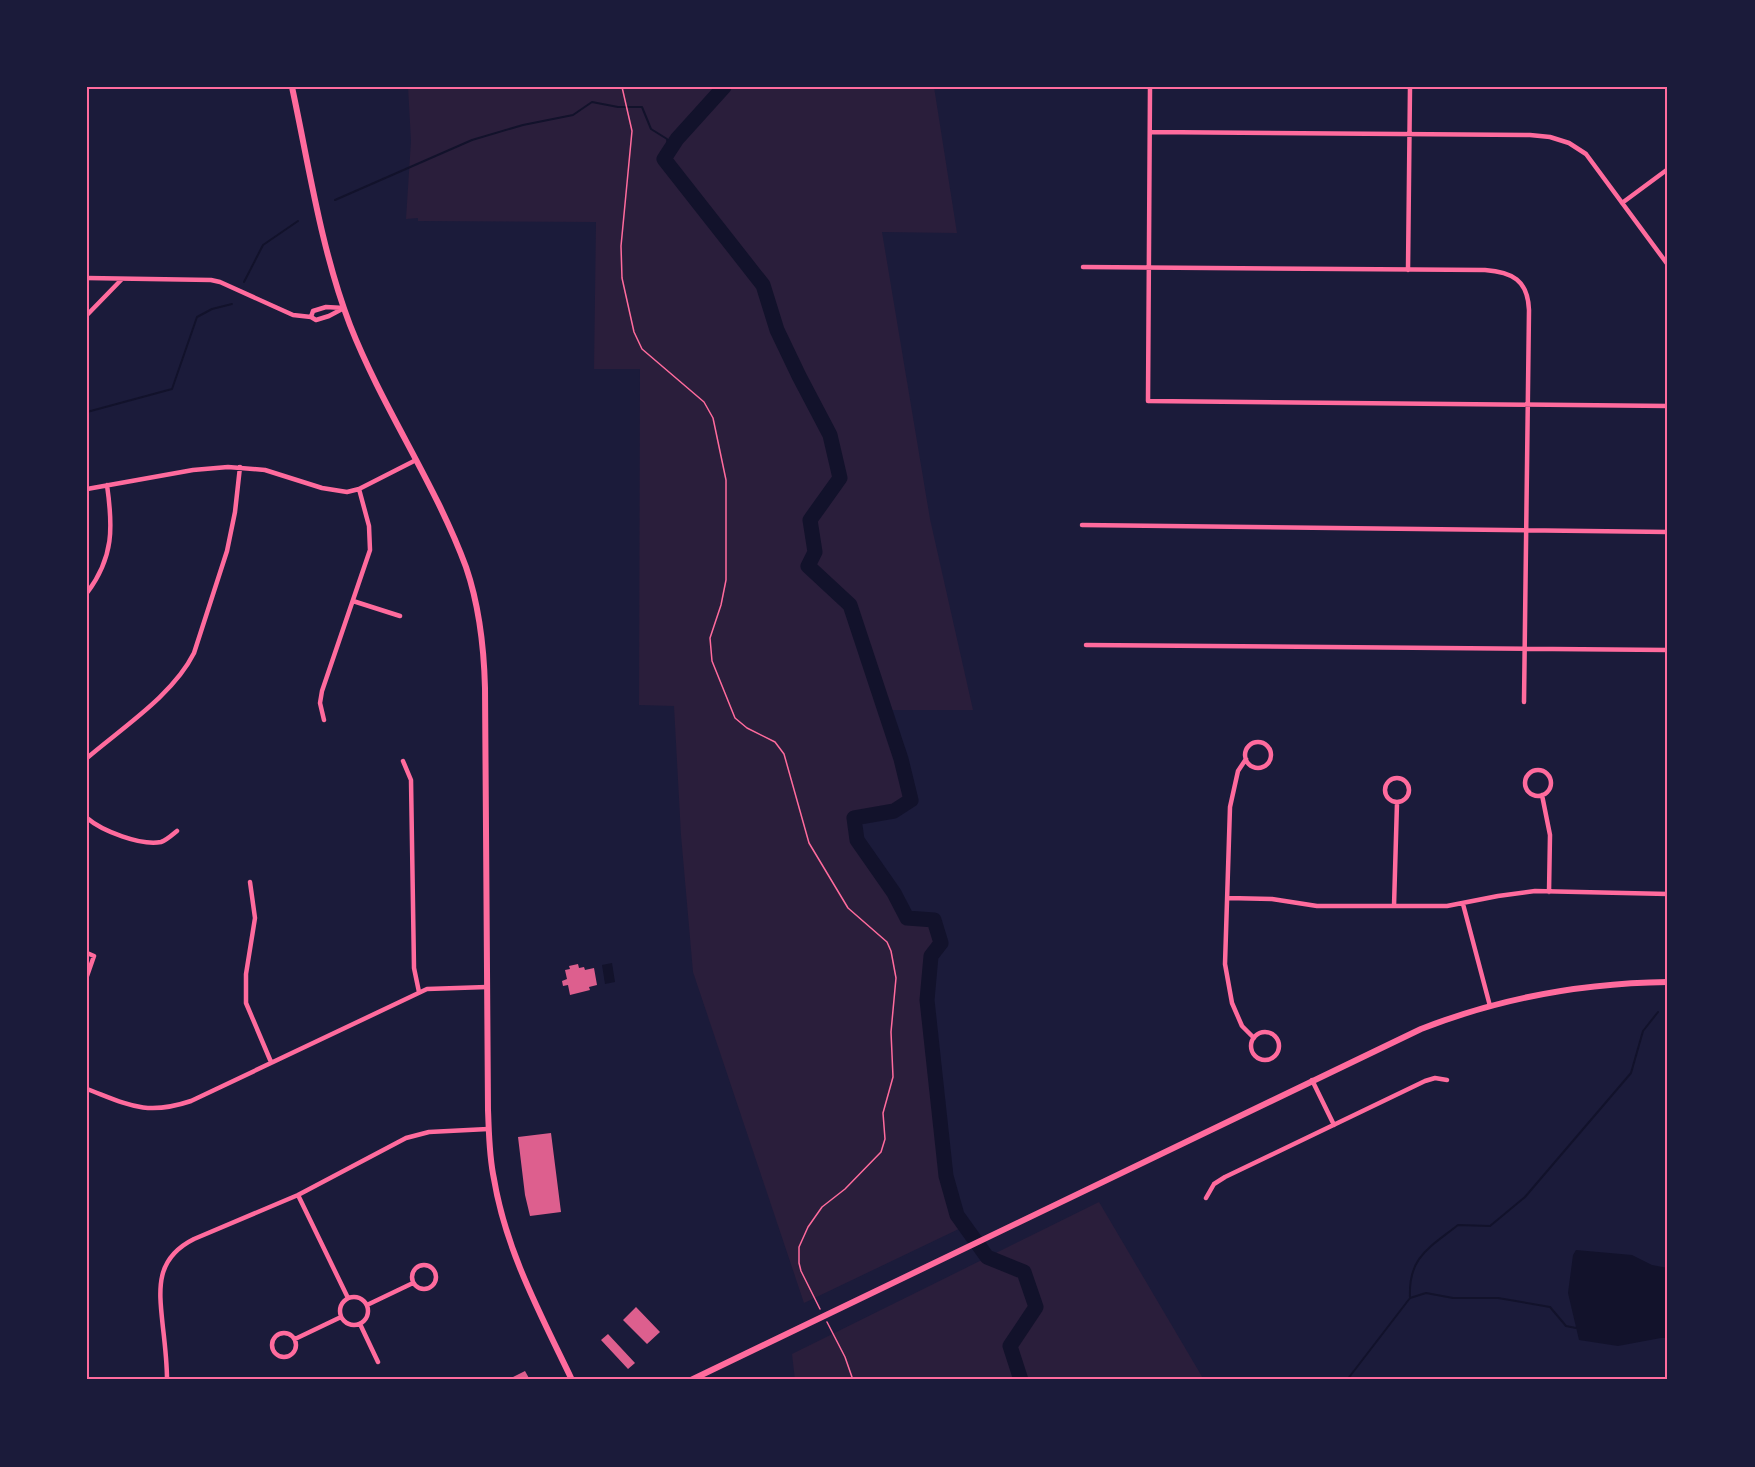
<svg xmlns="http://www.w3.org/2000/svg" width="1755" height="1467" font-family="Commissioner,sans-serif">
  <rect width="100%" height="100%" fill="#1b1b3a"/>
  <path fill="#2a1e3b" d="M 408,87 L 934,87 L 957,233 L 882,232 L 930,519 L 973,710 L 885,710 L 901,759 L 911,800 L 894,811 L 854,818 L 857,840 L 894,893 L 907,918 L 934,920 L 941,943 L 931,956 L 927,1000 L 946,1176 L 957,1215 L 965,1226 L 804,1303 L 693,972 L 681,835 L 674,706 L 639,705 L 640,369 L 594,369 L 596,222 L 418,221 L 418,218 L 406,219 L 411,141 Z
    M 1099,1202 L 1204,1380 L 795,1380 L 792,1354 Z"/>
  <path fill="#12122b" d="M 612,963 L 615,982 L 605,984 L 602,965 Z
    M 1576,1250 L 1632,1255 L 1652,1265 L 1668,1268 L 1668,1338 L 1661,1338 L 1618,1346 L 1579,1340 L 1568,1293 L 1573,1255 Z"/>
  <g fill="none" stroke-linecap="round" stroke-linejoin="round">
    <path stroke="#12122b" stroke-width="2" d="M 335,200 L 472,140 L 523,125 L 573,115 L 592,102 L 618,107 L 642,107 L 651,129 L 667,139 L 669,151
      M 244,282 L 263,245 L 298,221
      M 87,412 L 172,389 L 197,317 L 212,309 L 232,304
      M 1410,1298 L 1426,1293 L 1453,1298 L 1498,1298 L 1550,1307 L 1566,1326 L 1576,1328
      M 1347,1380 L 1410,1298 C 1408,1257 1429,1248 1458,1225 L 1490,1226 L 1525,1197 L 1631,1073 L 1643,1031 L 1658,1012"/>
    <path stroke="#12122b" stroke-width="15" d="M 724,87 L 677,139 L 664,159 L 763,285 L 777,330 L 799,376 L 830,435 L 840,478 L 810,520 L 815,552 L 808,566 L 850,605 L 901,759 L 911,800 L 894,811 L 854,818 L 857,840 L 894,893 L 907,918 L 934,920 L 941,943 L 931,956 L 927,1000 L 946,1176 L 957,1215 L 987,1257 L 1024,1272 L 1036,1307 L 1010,1346 L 1021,1380"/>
  </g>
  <path fill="#dd5f8e" d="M 578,964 L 579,968 L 584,967 L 585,970 L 594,968 L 597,985 L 589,987 L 590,990 L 570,995 L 568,985 L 563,986 L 562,981 L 567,979 L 565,970 L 570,969 L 569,966 Z
    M 551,1133 L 561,1212 L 530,1216 L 525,1195 L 518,1137 Z
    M 636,1307 L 660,1332 L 647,1344 L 623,1320 Z
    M 608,1334 L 635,1363 L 628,1369 L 601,1340 Z
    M 525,1371 L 530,1380 L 505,1380 L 511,1378 Z"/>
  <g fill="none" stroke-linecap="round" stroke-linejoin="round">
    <path stroke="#ff6b9d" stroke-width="1.5" d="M 622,87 L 632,131 L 621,246 L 622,278 L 634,332 L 642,349 L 704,402 L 713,418 L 726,480 L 726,580 L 721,605 L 710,638 L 712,661 L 735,718 L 747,728 L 775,742 L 784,754 L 809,843 L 848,908 L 887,942 L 891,951 L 896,978 L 891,1032 L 893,1077 L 883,1113 L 885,1139 L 881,1152 L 845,1189 L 822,1207 L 808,1227 L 799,1247 L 799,1263 L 801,1271 L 820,1309
      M 827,1322 L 845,1357 L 853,1380"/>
    <path stroke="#ff6b9d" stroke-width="4.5" d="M 1150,87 L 1148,401 L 1668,406
      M 1150,132 L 1530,135 L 1550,137 L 1569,143 L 1586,154 L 1668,265
      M 1622,203 L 1668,169
      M 1083,267 L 1485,270 C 1512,272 1528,280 1529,310 L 1524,702
      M 1408,270 L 1410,87
      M 87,278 L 211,280 L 220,282 L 293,315 L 311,317
      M 326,307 L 344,308 L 329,316 L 316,320 L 311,317 L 313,311 Z
      M 87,315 L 122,279
      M 87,489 L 193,470 L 228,467 L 265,470 L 322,488 L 347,492 L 359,489 L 416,460
      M 1082,525 L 1668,532
      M 87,593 C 114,557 113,527 107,485
      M 353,601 L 400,616
      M 1086,645 L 1668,650
      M 324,720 L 320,703 L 322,691 L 370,550 L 369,526 L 359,489
      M1245 755a13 13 0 1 1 26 0a13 13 0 1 1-26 0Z
      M 87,758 C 123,727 173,695 194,653 L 227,551 L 235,512 L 240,467
      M 1246,759 L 1238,771 L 1230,807 L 1225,964 L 1232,1003 L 1242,1026 L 1254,1038
      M 403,761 L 411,780 L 414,968 L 419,992
      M1525 783a13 13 0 1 1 26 0a13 13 0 1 1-26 0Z
      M1385 790a12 12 0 1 1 24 0a12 12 0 1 1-24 0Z
      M 1542,795 L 1550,835 L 1549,892
      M 87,818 C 102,831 141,846 161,842 C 167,840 172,835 177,831
      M 250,882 L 255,918 L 246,974 L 246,1003 L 271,1062
      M 1228,898 L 1272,899 L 1317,906 L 1447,906 L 1498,896 L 1535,891 L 1668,894
      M 1463,904 L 1490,1006
      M 1394,906 L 1397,803
      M 87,953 L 94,956 L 87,976
      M1251 1046a14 14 0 1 1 28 0a14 14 0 1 1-28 0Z
      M 1312,1080 L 1334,1125
      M 87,1089 C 129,1105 146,1116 191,1101 L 427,989 L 487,987
      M 298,1195 L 348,1298
      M 1206,1198 L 1214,1184 L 1225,1177 L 1425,1081 L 1435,1078 L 1447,1080
      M412 1277a12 12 0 1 1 24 0a12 12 0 1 1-24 0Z
      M340 1311a14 14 0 1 1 28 0a14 14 0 1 1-28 0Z
      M 367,1305 L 413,1283
      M 360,1324 L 378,1362
      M272 1345a12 12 0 1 1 24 0a12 12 0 1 1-24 0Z
      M 295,1339 L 341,1317
      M 167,1380 C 167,1363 165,1345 163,1328 C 159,1290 154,1259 194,1239 L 298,1195 L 406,1138 L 429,1132 L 488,1129"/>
    <path stroke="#ff6b9d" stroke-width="6" d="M 292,87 C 309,166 321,249 350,325 C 383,409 435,483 466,567 C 479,605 484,648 485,688 L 488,1110 C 489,1133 489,1156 494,1179 C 506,1251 541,1315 572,1380
      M 691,1380 L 1421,1029 C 1500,998 1583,983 1668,982"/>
  </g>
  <rect width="1755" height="1467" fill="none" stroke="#1b1b3a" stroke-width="177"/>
  <rect x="88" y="88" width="1578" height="1290" fill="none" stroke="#ff6b9d" stroke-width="2"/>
</svg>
